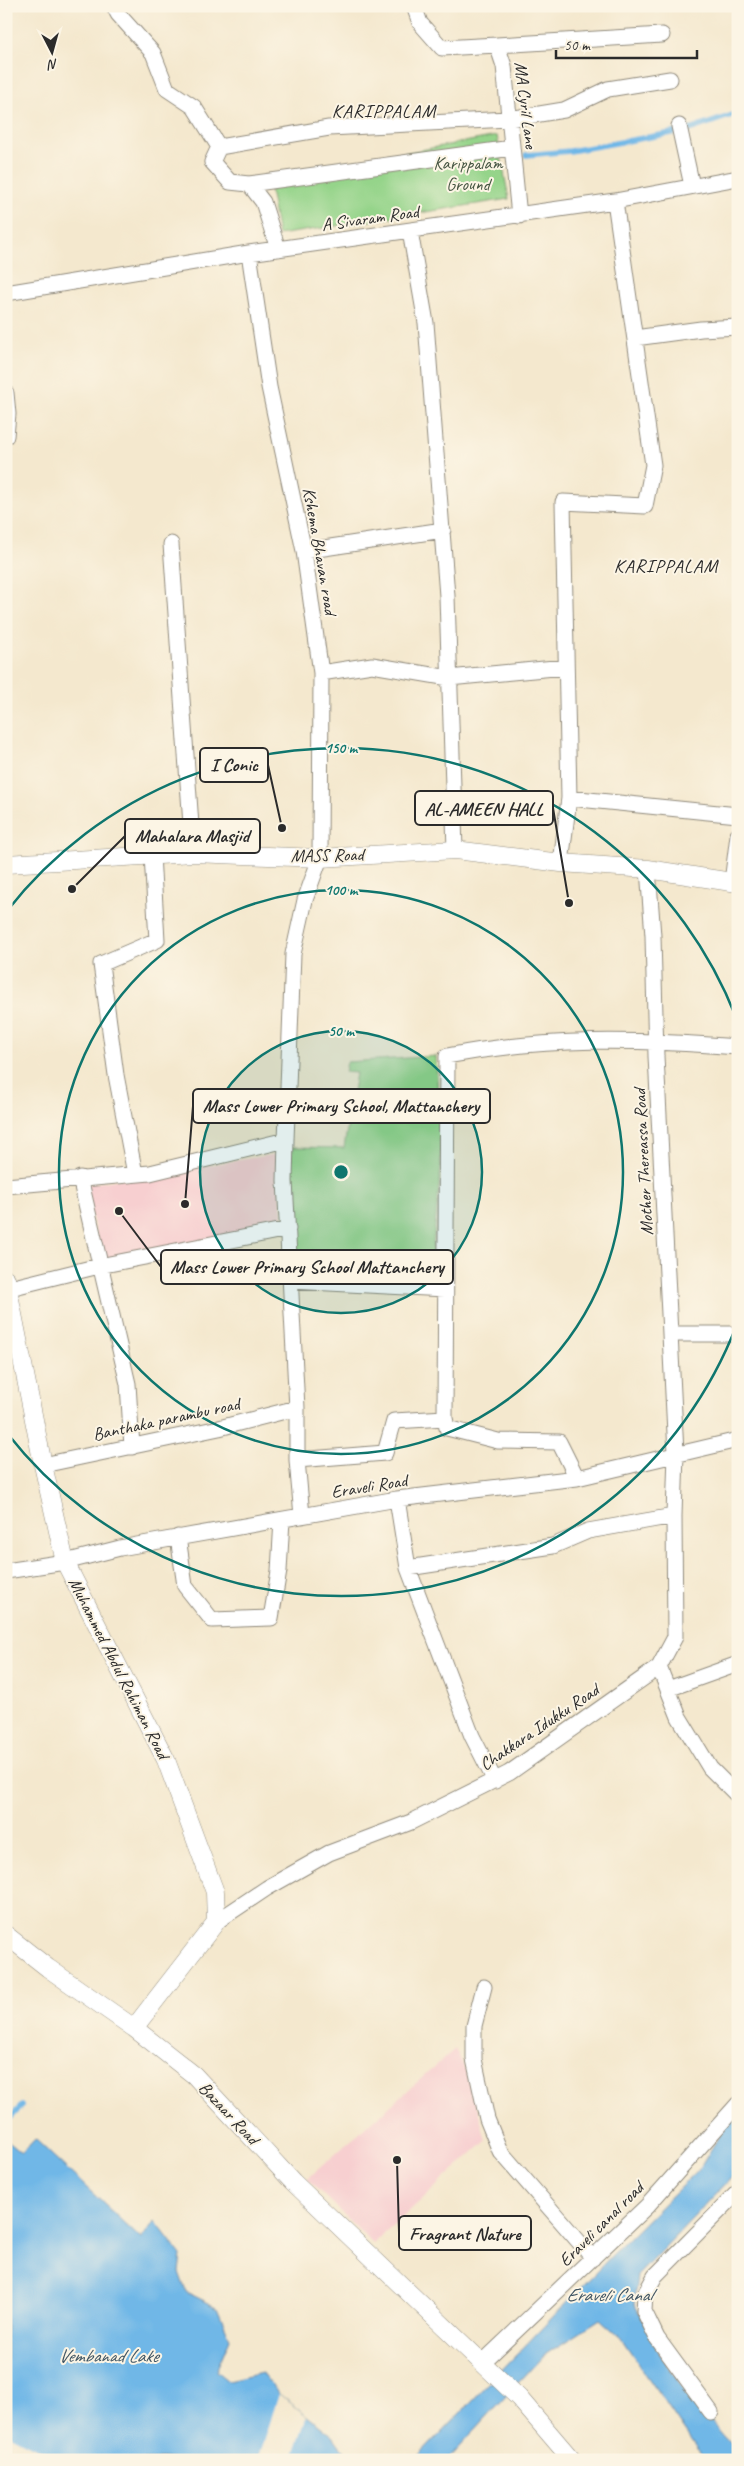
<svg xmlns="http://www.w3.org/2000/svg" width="744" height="2466" font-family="Caveat,sans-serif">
  <rect width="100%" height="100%" fill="#fcf5e5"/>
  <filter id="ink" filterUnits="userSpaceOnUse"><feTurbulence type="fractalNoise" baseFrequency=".02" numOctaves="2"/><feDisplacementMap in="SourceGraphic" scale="10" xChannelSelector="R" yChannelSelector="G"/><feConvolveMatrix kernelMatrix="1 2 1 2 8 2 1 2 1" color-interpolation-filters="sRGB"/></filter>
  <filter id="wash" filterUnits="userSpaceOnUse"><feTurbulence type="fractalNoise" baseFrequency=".0096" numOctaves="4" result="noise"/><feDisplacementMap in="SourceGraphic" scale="20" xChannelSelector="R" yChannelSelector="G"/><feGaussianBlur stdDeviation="1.12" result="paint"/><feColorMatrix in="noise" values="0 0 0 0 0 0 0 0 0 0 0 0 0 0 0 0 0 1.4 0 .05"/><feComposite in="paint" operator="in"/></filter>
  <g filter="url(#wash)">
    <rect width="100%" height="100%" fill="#f4e8ce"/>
    <path fill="#f7cfd0" d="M 277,1154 L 283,1223 L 103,1261 L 84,1185 Z
      M 455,2049 L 470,2078 L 486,2141 L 373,2244 L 307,2179 Z"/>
    <path fill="#95d48a" stroke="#60805a" d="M 497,136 L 509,199 L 278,235 L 268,178 Z
      M 436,1056 L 441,1167 L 429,1284 L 295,1274 L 291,1147 L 344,1148 L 356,1073 L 345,1072 L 347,1062 Z"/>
    <path fill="#70b7e7" stroke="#4e7189" d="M 738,2104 L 738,2171 L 637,2276 L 634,2303 L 660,2354 L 686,2393 L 738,2452 L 738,2460 L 707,2460 L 697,2449 L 621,2338 L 600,2319 L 543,2356 L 447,2460 L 415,2460 L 622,2245 L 700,2168 Z
      M 35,2139 L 141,2239 L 155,2221 L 181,2255 L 179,2272 L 186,2292 L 217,2307 L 230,2338 L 216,2371 L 228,2381 L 262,2373 L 279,2394 L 333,2436 L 350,2460 L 6,2460 L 6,2140 L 22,2153 Z"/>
    <path fill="#f4e8ce" d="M 279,2394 L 307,2416 L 292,2460 L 258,2460 Z
      M 6,2433 L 59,2460 L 6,2460 Z"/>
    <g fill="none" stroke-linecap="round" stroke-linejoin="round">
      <path stroke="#70b7e7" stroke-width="5.5" d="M 526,155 L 570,151 L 689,130 L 738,113
        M 6,2122 L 22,2106"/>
    </g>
  </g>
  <g filter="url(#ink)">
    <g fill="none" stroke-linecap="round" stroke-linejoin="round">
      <g stroke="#908a7c" stroke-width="17">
        <path id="minor" d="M 114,6 L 118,14 L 153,53 L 167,89 L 194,107 L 219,147 L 329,128 L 509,119 L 564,110 L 608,89 L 670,79
          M 414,6 L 420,23 L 442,48 L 497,45 L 504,66 L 519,216
          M 497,45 L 662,35
          M 679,126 L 692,186
          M 219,147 L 212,162 L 230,182 L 249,184 L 263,202 L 278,249
          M 249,184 L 512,148
          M 410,231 L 426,323 L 447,596 L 455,850
          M 249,253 L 269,387 L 304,551 L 321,673 L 320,858 L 305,900 L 293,954 L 286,1140 L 285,1181 L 297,1408 L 297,1460 L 302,1516
          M 6,293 L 249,253 L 615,201 L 738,178
          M 635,338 L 701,329 L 738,327
          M 6,393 L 8,414 L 6,436
          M 171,544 L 193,853
          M 304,551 L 443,530
          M 321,673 L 372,665 L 449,678 L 565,667
          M 569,798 L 738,815
          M 561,863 L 569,798 L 563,502 L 645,506 L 653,465 L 615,201
          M 732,882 L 738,835
          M 135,1174 L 116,1075 L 101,964 L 157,940 L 152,855
          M 80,1178 L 128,1384 L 132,1447
          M 6,1186 L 150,1173 L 286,1140
          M 290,1281 L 445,1289
          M 6,1289 L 99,1266 L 288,1229
          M 670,1334 L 738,1334
          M 445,1418 L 447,1428 L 498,1441 L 559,1442 L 577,1478
          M 297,1460 L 385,1453 L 394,1421 L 445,1418 L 447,1056 C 546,1037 637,1039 738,1047
          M 43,1465 L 219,1428 L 297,1408
          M 397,1499 L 408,1568 L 472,1736 L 495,1781
          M 178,1537 L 185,1586 L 212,1620 L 271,1618 L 279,1571 L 282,1520
          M 408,1568 L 553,1546 L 588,1531 L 674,1516
          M 6,1571 L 65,1562 L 120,1548 L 397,1499 L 577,1478 L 738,1440
          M 659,1667 L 679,1717 L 710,1768 L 738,1796
          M 668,1689 L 738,1664
          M 216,1922 L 267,1888 L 329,1853 L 411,1822 L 509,1773 L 659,1667 L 675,1637 L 674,1516 L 676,1453 L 656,1056 L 653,936 L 648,869
          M 484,1987 L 474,2026 L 474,2059 L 487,2119 L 500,2151 L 593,2258
          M 482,2363 L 647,2206 L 738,2104
          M 711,2412 L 657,2338 L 644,2311 L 645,2294 L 655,2276 L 738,2192"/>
      </g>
      <g stroke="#908a7c" stroke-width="19">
        <path id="tertiary" d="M 6,864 L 193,853 L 320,858 L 455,850 L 561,863 L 648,869 L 738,883
          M 6,1279 L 43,1465 L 65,1562 L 166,1760 L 215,1892 L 216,1922 L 134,2028
          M 6,1935 L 48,1968 L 134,2028 L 194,2075 L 293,2182 L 519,2398 L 572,2460"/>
      </g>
      <use href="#minor" stroke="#fff" stroke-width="15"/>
      <use href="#tertiary" stroke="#fff" stroke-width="18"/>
    </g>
  </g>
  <circle cx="341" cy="1172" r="141" fill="#0f766e" fill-opacity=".12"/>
  <g fill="none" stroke="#0f766e" stroke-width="2.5">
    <circle cx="341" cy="1172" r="141"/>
    <circle cx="341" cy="1172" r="282"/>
    <path d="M737 1324A424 424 0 0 1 7 1433M7 911A424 424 0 0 1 737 1020"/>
  </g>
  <g text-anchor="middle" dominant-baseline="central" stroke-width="4" stroke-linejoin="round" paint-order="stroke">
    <g font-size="18" fill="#2b2b2b" stroke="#fcf5e5">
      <text transform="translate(526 105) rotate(83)">MA Cyril Lane</text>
      <text transform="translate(370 218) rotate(-8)">A Sivaram Road</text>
      <text transform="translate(320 551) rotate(80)">Kshema Bhavan road</text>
      <text transform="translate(327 855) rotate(-1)">MASS Road</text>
      <text transform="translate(643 1162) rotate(-93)">Mother Thereassa Road</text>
      <text transform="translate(166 1419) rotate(-12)">Banthaka parambu road</text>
      <text transform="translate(369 1486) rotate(-9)">Eraveli Road</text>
      <text transform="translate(119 1668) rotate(63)">Muhammed Abdul Rahiman Road</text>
      <text transform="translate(539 1727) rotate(-34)">Chakkara Idukku Road</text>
      <text transform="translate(229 2113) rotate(47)">Bazaar Road</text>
      <text transform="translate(601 2224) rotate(-45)">Eraveli canal road</text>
    </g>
    <g font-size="18" fill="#465543" stroke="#fcf5e5">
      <text x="468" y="163">Karippalam<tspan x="468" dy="21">Ground</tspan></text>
    </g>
    <g font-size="19" letter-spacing="1" fill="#2b2b2b" stroke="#fcf5e5">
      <text x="384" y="111">KARIPPALAM</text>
      <text x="666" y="566">KARIPPALAM</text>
    </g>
    <g font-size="19" font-style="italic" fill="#405563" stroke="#fcf5e5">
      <text x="609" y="2295">Eraveli Canal</text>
      <text x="108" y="2356">Vembanad Lake</text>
    </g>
  </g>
  <circle cx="341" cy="1172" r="8" fill="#0f766e" stroke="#fcf5e5" stroke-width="2.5"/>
  <g font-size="15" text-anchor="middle" font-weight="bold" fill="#0f766e" stroke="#fcf5e5" stroke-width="4" stroke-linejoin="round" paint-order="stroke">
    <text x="341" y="753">150 m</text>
    <text x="341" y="895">100 m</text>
    <text x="341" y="1036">50 m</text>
  </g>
  <path fill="none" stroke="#2b2b2b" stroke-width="2" d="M282 828L268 765M569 903L553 808M72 889L125 836M185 1204L193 1106M119 1211L161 1267M397 2160L399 2233"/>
  <g fill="#2b2b2b" stroke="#fcf5e5" stroke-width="2">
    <circle cx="282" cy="828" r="5"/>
    <circle cx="569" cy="903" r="5"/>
    <circle cx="72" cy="889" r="5"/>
    <circle cx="185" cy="1204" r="5"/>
    <circle cx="119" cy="1211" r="5"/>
    <circle cx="397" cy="2160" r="5"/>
  </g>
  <g fill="#fcf5e5" stroke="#2b2b2b" stroke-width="2">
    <rect x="200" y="748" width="68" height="34" rx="5"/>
    <rect x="415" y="791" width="138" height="34" rx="5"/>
    <rect x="125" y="819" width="135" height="34" rx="5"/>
    <rect x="193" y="1089" width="297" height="34" rx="5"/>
    <rect x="161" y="1250" width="292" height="34" rx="5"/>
    <rect x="399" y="2216" width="132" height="34" rx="5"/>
  </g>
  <g font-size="19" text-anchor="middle" font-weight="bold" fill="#2b2b2b">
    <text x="234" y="771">I Conic</text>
    <text x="484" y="815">AL-AMEEN HALL</text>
    <text x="192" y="842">Mahalara Masjid</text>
    <text x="341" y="1112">Mass Lower Primary School, Mattanchery</text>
    <text x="307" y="1273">Mass Lower Primary School Mattanchery</text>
    <text x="465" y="2240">Fragrant Nature</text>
  </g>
  <rect width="744" height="2466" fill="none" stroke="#fcf5e5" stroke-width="25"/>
  <g transform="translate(52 52) rotate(174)" stroke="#fcf5e5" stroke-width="4" paint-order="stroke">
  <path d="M0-4L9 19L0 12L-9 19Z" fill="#2b2b2b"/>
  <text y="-8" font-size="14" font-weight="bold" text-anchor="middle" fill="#2b2b2b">N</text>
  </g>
  <path d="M556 50v8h141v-8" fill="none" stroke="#2b2b2b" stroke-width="2.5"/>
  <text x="564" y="50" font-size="15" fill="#2b2b2b" stroke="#fcf5e5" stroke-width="4" paint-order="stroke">50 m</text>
</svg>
